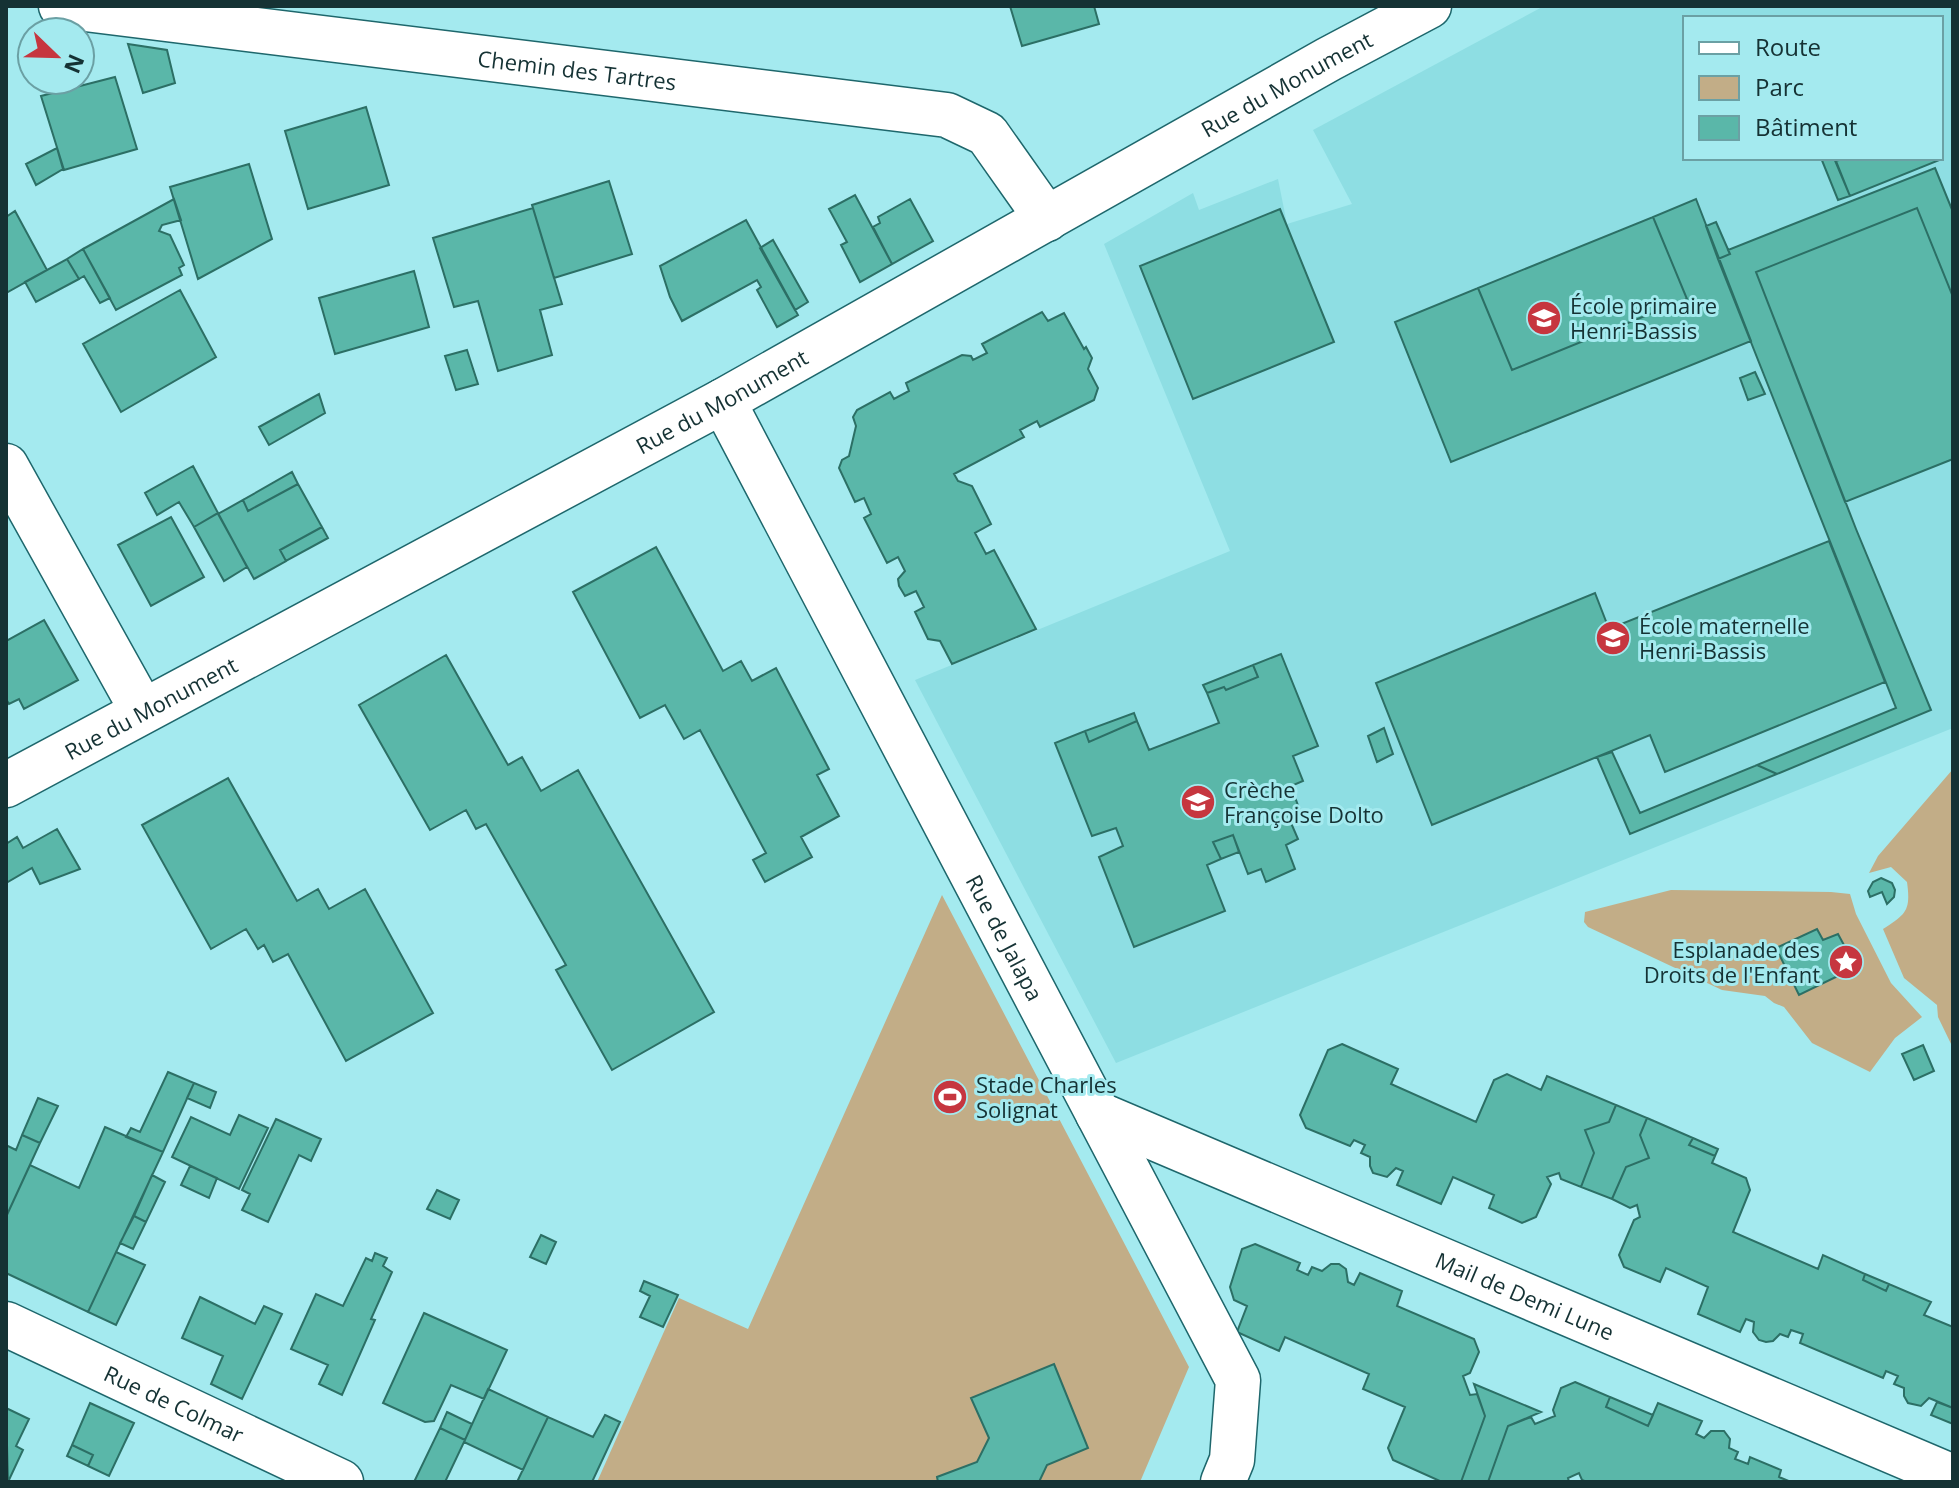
<svg xmlns="http://www.w3.org/2000/svg" width="1959" height="1488" font-family="'Open Sans',sans-serif">
  <rect width="100%" height="100%" fill="#a4eaef"/>
  <path fill="#8edee3" fill-rule="evenodd" d="M 1544,6 L 1953,6 L 1953,728 L 1116,1063 L 915,680 L 1230,551 L 1104,244 L 1193,193 L 1199,210 L 1278,179 L 1287,224 L 1352,204 L 1313,130 ZM 1685,18 L 1941,18 L 1941,158 L 1685,158 Z"/>
  <path fill="#c2ad87" d="M 1953,769 L 1953,1048 L 1938,1017 L 1937,1005 L 1904,978 L 1883,929 C 1906,914 1911,911 1907,882 L 1891,867 L 1869,873 L 1878,856 Z
    M 1671,890 L 1831,892 L 1850,894 L 1856,914 L 1891,983 L 1922,1017 L 1895,1038 L 1870,1072 L 1812,1043 L 1784,1007 L 1774,1003 L 1765,996 L 1722,990 L 1588,927 L 1584,922 L 1585,912 Z
    M 942,895 L 1189,1367 L 1140,1482 L 597,1482 L 679,1298 L 748,1329 Z"/>
  <path fill="#5ab7a9" stroke="#2c6f65" stroke-width="2" d="M 1010,6 L 1094,6 L 1099,24 L 1022,46 Z
    M 128,44 L 167,50 L 175,83 L 143,93 Z
    M 115,77 L 137,149 L 64,170 L 41,96 Z
    M 366,107 L 389,185 L 308,209 L 285,131 Z
    M 57,148 L 63,169 L 36,185 L 26,164 Z
    M 1941,156 L 1942,159 L 1850,196 L 1836,161 L 1844,158 L 1941,158 Z
    M 1821,158 L 1834,158 L 1850,196 L 1838,200 Z
    M 249,164 L 272,239 L 198,279 L 170,187 Z
    M 1935,168 L 1953,212 L 1953,297 L 1917,208 L 1756,272 L 1856,529 L 1931,710 L 1777,774 L 1757,765 L 1896,708 L 1718,259 L 1730,254 L 1728,250 Z
    M 609,181 L 632,254 L 554,278 L 532,205 Z
    M 855,195 L 892,264 L 860,282 L 841,245 L 847,242 L 829,209 Z
    M 174,199 L 181,220 L 162,225 L 159,231 L 170,235 L 184,265 L 179,268 L 182,275 L 116,310 L 83,249 Z
    M 910,199 L 933,241 L 892,264 L 873,227 L 880,223 L 878,217 Z
    M 1696,199 L 1751,341 L 1451,462 L 1395,322 L 1478,288 L 1512,370 L 1687,299 L 1653,217 Z
    M 533,208 L 562,304 L 540,310 L 552,355 L 498,371 L 478,301 L 454,307 L 433,238 Z
    M 1917,208 L 1953,297 L 1953,459 L 1845,502 L 1756,272 Z
    M 1280,209 L 1334,342 L 1193,399 L 1140,266 Z
    M 15,211 L 47,270 L 6,293 L 6,217 Z
    M 1653,217 L 1687,299 L 1512,370 L 1478,288 Z
    M 746,220 L 798,315 L 777,327 L 757,290 L 761,287 L 757,280 L 682,321 L 670,297 L 660,266 Z
    M 1716,222 L 1730,254 L 1718,259 L 1706,226 Z
    M 773,240 L 808,302 L 795,310 L 760,248 Z
    M 83,249 L 110,298 L 100,303 L 84,276 L 79,279 L 67,259 Z
    M 67,259 L 79,279 L 36,302 L 25,282 Z
    M 414,271 L 429,327 L 335,354 L 319,298 Z
    M 180,290 L 216,357 L 121,412 L 83,344 Z
    M 1042,312 L 1048,321 L 1064,313 L 1084,349 L 1086,347 L 1092,358 L 1088,369 L 1098,388 L 1094,400 L 1040,427 L 1037,421 L 1020,430 L 1024,437 L 954,474 L 958,481 L 972,486 L 991,524 L 975,533 L 986,554 L 994,550 L 1036,629 L 952,664 L 940,641 L 928,639 L 915,612 L 924,607 L 916,591 L 905,596 L 899,586 L 898,579 L 905,571 L 898,557 L 887,563 L 864,518 L 871,514 L 864,498 L 855,502 L 839,468 L 842,460 L 849,456 L 856,426 L 853,417 L 857,410 L 890,392 L 894,399 L 909,391 L 906,383 L 962,355 L 971,356 L 973,360 L 987,353 L 982,344 Z
    M 467,350 L 478,384 L 456,390 L 445,356 Z
    M 1755,372 L 1765,394 L 1748,400 L 1740,378 Z
    M 319,394 L 325,413 L 269,445 L 259,427 Z
    M 193,466 L 218,513 L 194,527 L 179,502 L 157,515 L 145,493 Z
    M 292,472 L 298,484 L 248,511 L 243,500 Z
    M 298,484 L 322,527 L 280,550 L 286,561 L 254,579 L 218,514 L 243,500 L 248,511 Z
    M 218,513 L 247,567 L 224,581 L 194,527 Z
    M 171,517 L 204,577 L 151,606 L 118,545 Z
    M 322,527 L 328,538 L 286,561 L 280,550 Z
    M 1829,541 L 1885,682 L 1665,772 L 1650,735 L 1432,825 L 1376,683 L 1595,593 L 1609,629 Z
    M 656,547 L 723,671 L 741,661 L 752,681 L 776,668 L 829,769 L 817,775 L 839,816 L 801,837 L 812,857 L 765,882 L 753,860 L 766,853 L 700,730 L 684,739 L 665,705 L 640,718 L 573,592 Z
    M 44,620 L 78,680 L 24,709 L 19,699 L 9,704 L 6,699 L 6,641 Z
    M 1281,654 L 1318,746 L 1293,756 L 1303,781 L 1291,786 L 1300,811 L 1288,816 L 1298,839 L 1286,845 L 1295,869 L 1266,882 L 1261,869 L 1248,874 L 1233,835 L 1213,842 L 1221,859 L 1207,865 L 1225,911 L 1134,947 L 1099,857 L 1123,846 L 1116,828 L 1092,836 L 1055,743 L 1085,731 L 1089,742 L 1137,721 L 1149,750 L 1219,723 L 1207,693 L 1224,687 L 1226,690 L 1258,677 L 1253,665 Z
    M 446,655 L 508,765 L 522,757 L 541,791 L 578,770 L 714,1012 L 612,1070 L 556,970 L 566,965 L 486,824 L 476,829 L 466,810 L 430,830 L 359,705 Z
    M 1253,665 L 1258,677 L 1226,690 L 1224,687 L 1207,693 L 1203,685 Z
    M 1134,713 L 1137,721 L 1089,742 L 1085,731 Z
    M 1384,728 L 1393,754 L 1377,762 L 1368,736 Z
    M 1612,752 L 1640,813 L 1757,765 L 1777,774 L 1630,834 L 1597,757 Z
    M 228,778 L 297,901 L 318,889 L 329,909 L 365,889 L 433,1013 L 346,1061 L 288,954 L 273,962 L 264,945 L 258,949 L 246,929 L 211,949 L 142,825 Z
    M 57,829 L 80,869 L 40,884 L 32,868 L 6,883 L 6,844 L 17,837 L 23,848 Z
    M 1233,835 L 1239,852 L 1221,859 L 1213,842 Z
    M 1881,878 L 1892,883 L 1895,890 L 1894,897 L 1887,904 L 1882,892 L 1870,897 L 1868,891 L 1873,882 Z
    M 1817,929 L 1823,940 L 1838,934 L 1851,958 L 1836,965 L 1840,975 L 1799,995 L 1776,948 Z
    M 1342,1044 L 1398,1069 L 1391,1084 L 1476,1122 L 1494,1080 L 1507,1074 L 1541,1090 L 1547,1076 L 1616,1105 L 1609,1122 L 1585,1130 L 1594,1153 L 1581,1187 L 1561,1179 L 1559,1173 L 1547,1177 L 1551,1184 L 1536,1217 L 1522,1223 L 1489,1208 L 1494,1195 L 1453,1177 L 1441,1204 L 1397,1185 L 1403,1171 L 1396,1168 L 1387,1177 L 1373,1173 L 1370,1166 L 1370,1157 L 1361,1153 L 1365,1145 L 1354,1140 L 1350,1146 L 1306,1128 L 1300,1115 L 1328,1050 Z
    M 1923,1045 L 1934,1071 L 1914,1080 L 1902,1054 Z
    M 168,1072 L 194,1083 L 163,1152 L 126,1137 L 131,1128 L 140,1132 Z
    M 194,1083 L 216,1092 L 210,1108 L 187,1098 Z
    M 38,1098 L 58,1106 L 40,1143 L 22,1135 Z
    M 1616,1105 L 1647,1118 L 1640,1135 L 1649,1158 L 1626,1167 L 1612,1199 L 1581,1187 L 1594,1153 L 1585,1130 L 1609,1122 Z
    M 239,1115 L 268,1128 L 239,1189 L 172,1157 L 191,1117 L 230,1135 Z
    M 1647,1118 L 1693,1138 L 1689,1145 L 1715,1156 L 1712,1163 L 1746,1178 L 1750,1190 L 1733,1232 L 1818,1269 L 1823,1255 L 1865,1274 L 1863,1280 L 1886,1291 L 1889,1284 L 1931,1302 L 1924,1315 L 1953,1327 L 1953,1408 L 1929,1398 L 1921,1406 L 1908,1403 L 1904,1396 L 1904,1388 L 1894,1384 L 1898,1376 L 1886,1371 L 1883,1378 L 1800,1343 L 1803,1334 L 1791,1330 L 1788,1337 L 1780,1334 L 1773,1341 L 1766,1342 L 1759,1340 L 1753,1332 L 1754,1322 L 1746,1319 L 1740,1332 L 1698,1314 L 1708,1287 L 1666,1268 L 1660,1282 L 1624,1267 L 1619,1255 L 1634,1220 L 1640,1217 L 1637,1205 L 1630,1208 L 1612,1199 L 1626,1167 L 1649,1158 L 1640,1135 Z
    M 276,1119 L 321,1139 L 311,1161 L 299,1155 L 268,1222 L 242,1210 L 250,1194 L 242,1190 Z
    M 105,1127 L 163,1152 L 88,1312 L 6,1273 L 6,1217 L 30,1165 L 79,1188 Z
    M 22,1135 L 40,1143 L 6,1217 L 6,1145 L 16,1150 Z
    M 1693,1138 L 1718,1149 L 1715,1156 L 1689,1145 Z
    M 190,1166 L 217,1178 L 209,1198 L 181,1185 Z
    M 152,1175 L 165,1182 L 146,1222 L 134,1216 Z
    M 437,1190 L 459,1200 L 450,1219 L 427,1209 Z
    M 134,1216 L 146,1222 L 133,1249 L 120,1243 Z
    M 541,1235 L 556,1242 L 546,1264 L 530,1257 Z
    M 1255,1244 L 1300,1263 L 1297,1270 L 1308,1275 L 1312,1267 L 1322,1271 L 1331,1264 L 1339,1264 L 1346,1269 L 1348,1282 L 1354,1285 L 1360,1273 L 1402,1291 L 1397,1306 L 1474,1339 L 1479,1352 L 1470,1373 L 1463,1376 L 1470,1395 L 1477,1394 L 1485,1416 L 1461,1482 L 1442,1482 L 1393,1460 L 1388,1448 L 1405,1407 L 1363,1389 L 1369,1374 L 1285,1337 L 1279,1351 L 1237,1332 L 1247,1306 L 1234,1300 L 1230,1287 L 1242,1249 Z
    M 116,1252 L 145,1265 L 116,1325 L 88,1312 Z
    M 375,1253 L 387,1258 L 383,1266 L 392,1272 L 371,1319 L 375,1320 L 342,1395 L 319,1384 L 328,1365 L 291,1349 L 316,1294 L 343,1306 L 366,1258 L 372,1261 Z
    M 1865,1274 L 1889,1284 L 1886,1291 L 1863,1280 Z
    M 644,1281 L 678,1295 L 663,1327 L 640,1317 L 650,1296 L 640,1291 Z
    M 200,1297 L 255,1324 L 264,1306 L 282,1314 L 242,1399 L 211,1384 L 223,1356 L 182,1338 Z
    M 424,1313 L 507,1350 L 484,1399 L 451,1385 L 434,1421 L 425,1422 L 383,1403 Z
    M 1054,1364 L 1088,1448 L 1047,1465 L 1039,1482 L 938,1482 L 937,1477 L 977,1462 L 989,1438 L 971,1398 Z
    M 1575,1382 L 1610,1397 L 1606,1407 L 1648,1426 L 1658,1403 L 1702,1421 L 1696,1434 L 1704,1438 L 1711,1431 L 1724,1431 L 1730,1439 L 1729,1448 L 1738,1452 L 1735,1459 L 1748,1464 L 1750,1457 L 1781,1470 L 1779,1477 L 1791,1482 L 1587,1482 L 1582,1480 L 1579,1473 L 1568,1478 L 1569,1482 L 1488,1482 L 1508,1426 L 1531,1417 L 1535,1424 L 1555,1416 L 1553,1410 L 1561,1388 Z
    M 1474,1384 L 1541,1412 L 1508,1426 L 1488,1482 L 1461,1482 L 1485,1416 Z
    M 488,1389 L 548,1417 L 523,1470 L 464,1442 Z
    M 1610,1397 L 1653,1415 L 1648,1426 L 1606,1407 Z
    M 1937,1402 L 1953,1408 L 1953,1424 L 1931,1415 Z
    M 90,1403 L 134,1423 L 109,1476 L 88,1466 L 93,1455 L 72,1445 Z
    M 6,1408 L 29,1419 L 16,1446 L 23,1450 L 8,1482 Z
    M 447,1412 L 472,1424 L 465,1440 L 440,1428 Z
    M 605,1415 L 620,1422 L 592,1482 L 517,1482 L 548,1417 L 593,1437 Z
    M 440,1428 L 465,1440 L 445,1482 L 414,1482 Z
    M 72,1445 L 93,1455 L 88,1466 L 67,1456 Z"/>
  <g fill="none" stroke-linecap="round" stroke-linejoin="round">
    <g stroke="#1e676c" stroke-width="47">
      <g id="minor">
        <path id="s1" d="M 61,6 L 947,115 L 987,134 L 1047,219"/>
        <path id="s2" d="M 723,401 L 1238,1380 L 1232,1460 L 1223,1482"/>
        <path d="M 6,466 L 142,710"/>
        <path id="s3" d="M 6,785 L 723,401 L 1329,59 L 1429,6"/>
        <path id="s4" d="M 1098,1114 L 1953,1477"/>
        <path id="s5" d="M 6,1324 L 341,1482"/>
      </g>
    </g>
    <use href="#minor" stroke="#fff" stroke-width="44"/>
  </g>
  <defs>
    <g id="school-disc" transform="scale(1.8)"><circle r="9.5" fill="#c6363f" stroke="#a4eaef"/><path d="M0-5L7-2L0 1L-7-2ZM-4 1L0 2.5L4 1V4Q0 6-4 4Z" fill="#fff"/></g>
    <g id="sight-disc" transform="scale(1.8)"><circle r="9.5" fill="#c6363f" stroke="#a4eaef"/><path d="M0-6L1.8-2.2L6-1.7L2.9 1.2L3.7 5.4L0 3.3L-3.7 5.4L-2.9 1.2L-6-1.7L-1.8-2.2Z" fill="#fff"/></g>
    <g id="stadium-disc" transform="scale(1.8)"><circle r="9.5" fill="#c6363f" stroke="#a4eaef"/><path d="M0-5a6.5 5 0 1 0 0 10a6.5 5 0 1 0 0-10ZM-3.5-1.8h7v3.6h-7Z" fill="#fff"/></g>
  </defs>
  <g fill-rule="evenodd">
    <use href="#school-disc" x="1544" y="318"/>
    <use href="#school-disc" x="1613" y="638"/>
    <use href="#school-disc" x="1198" y="802"/>
    <use href="#sight-disc" x="1846" y="962"/>
    <use href="#stadium-disc" x="950" y="1097"/>
  </g>
  <g text-anchor="middle" dominant-baseline="central" stroke-width="6" stroke-linejoin="round" paint-order="stroke">
    <g font-size="22" fill="#153234" stroke="#a4eaef">
      <text stroke="none"><textPath href="#s1" startOffset="520">Chemin des Tartres</textPath></text>
      <text stroke="none"><textPath href="#s3" startOffset="1460">Rue du Monument</textPath></text>
      <text stroke="none"><textPath href="#s3" startOffset="812">Rue du Monument</textPath></text>
      <text stroke="none"><textPath href="#s3" startOffset="164">Rue du Monument</textPath></text>
      <text stroke="none"><textPath href="#s2" startOffset="606">Rue de Jalapa</textPath></text>
      <text stroke="none"><textPath href="#s4" startOffset="464">Mail de Demi Lune</textPath></text>
      <text stroke="none"><textPath href="#s5" startOffset="186">Rue de Colmar</textPath></text>
    </g>
    <g font-size="22" fill="#153234" stroke="#a4eaef" text-anchor="start">
      <text x="1570" y="305">École primaire<tspan x="1570" dy="25">Henri-Bassis</tspan></text>
      <text x="1639" y="625">École maternelle<tspan x="1639" dy="25">Henri-Bassis</tspan></text>
      <text x="1224" y="789">Crèche<tspan x="1224" dy="25">Françoise Dolto</tspan></text>
      <text x="1820" y="949" text-anchor="end">Esplanade des<tspan x="1820" dy="25">Droits de l'Enfant</tspan></text>
      <text x="976" y="1084">Stade Charles<tspan x="976" dy="25">Solignat</tspan></text>
    </g>
  </g>
  <rect width="1959" height="1488" fill="none" stroke="#153234" stroke-width="16"/>
  <rect x="1683" y="16" width="260" height="144" fill="#a4eaef" stroke="#6ba0a4" stroke-width="2"/>
  <rect x="1699" y="42" width="40" height="12" fill="#ffffff" stroke="#6ba0a4" stroke-width="2"/>
  <text x="1755" y="56" font-size="24" fill="#153234">Route</text>
  <rect x="1699" y="76" width="40" height="24" fill="#c2ad87" stroke="#6ba0a4" stroke-width="2"/>
  <text x="1755" y="96" font-size="24" fill="#153234">Parc</text>
  <rect x="1699" y="116" width="40" height="24" fill="#5ab7a9" stroke="#6ba0a4" stroke-width="2"/>
  <text x="1755" y="136" font-size="24" fill="#153234">Bâtiment</text>
  <g transform="translate(56 56) rotate(113)"><circle r="38" fill="#a4eaef" stroke="#6ba0a4" stroke-width="2"/>
  <path d="M0-6L14 30L0 20L-14 30Z" fill="#c6363f"/>
  <text y="-12" font-size="22" font-weight="bold" text-anchor="middle" fill="#153234">N</text>
  </g>
</svg>
